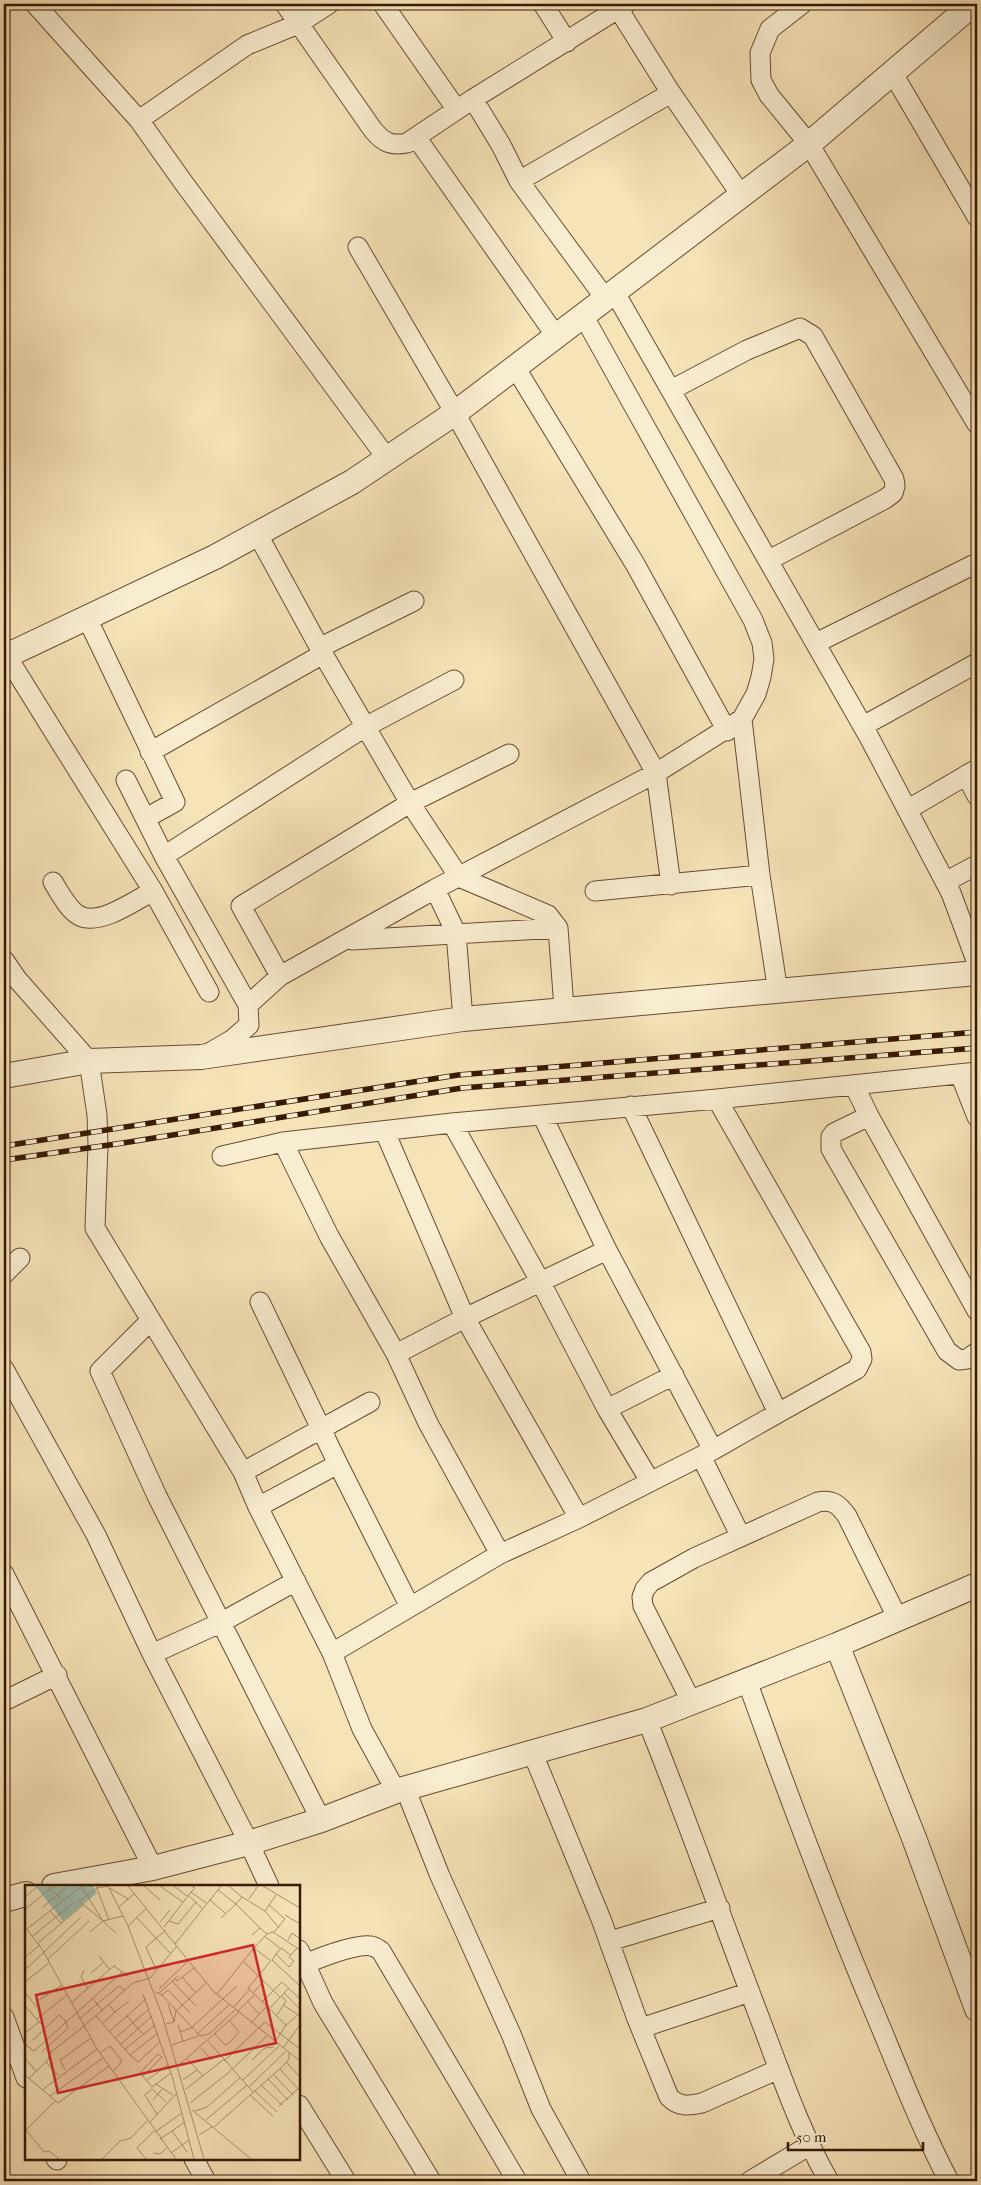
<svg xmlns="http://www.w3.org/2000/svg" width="981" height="2185" font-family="'IM FELL French Canon',serif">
  <rect width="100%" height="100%" fill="#f6e3b8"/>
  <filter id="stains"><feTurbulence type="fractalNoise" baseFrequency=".004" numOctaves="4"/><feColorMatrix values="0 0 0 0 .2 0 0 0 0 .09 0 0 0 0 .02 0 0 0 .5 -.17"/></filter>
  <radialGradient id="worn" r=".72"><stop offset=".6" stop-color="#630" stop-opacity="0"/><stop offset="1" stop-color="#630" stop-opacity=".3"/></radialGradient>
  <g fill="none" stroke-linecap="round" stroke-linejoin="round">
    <g stroke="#674c2f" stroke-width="21">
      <path id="minor" d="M 35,4 L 139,120 L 183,182 L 386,457
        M 285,4 L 373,130 C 384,143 391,146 407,143 L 473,99 L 626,4
        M 383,4 L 457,110
        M 543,4 L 567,42
        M 802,4 L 770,29 L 760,53 L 761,80 L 769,95 L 809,144 L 977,424
        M 619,10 L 671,93 L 741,195
        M 892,72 L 977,217
        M 473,99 L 501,145 L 519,181 L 605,298
        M 139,120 L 247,45 L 298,24 L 329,4
        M 416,137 L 556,336
        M 519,181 L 671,93
        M 358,247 L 455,413 L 656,773 L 671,885
        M 614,291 L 869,737 L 951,893 L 977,963
        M 515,367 L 635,564 L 727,731
        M 671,390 L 747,350 L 800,328 L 813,336 L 894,479 L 895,486 L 893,493 L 885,499 L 769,560
        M 258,535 L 323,654 L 410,803 L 459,877 L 548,915 L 558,928 L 564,1008
        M 87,618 L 175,802 L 146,818
        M 816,643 L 977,563
        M 319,648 L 414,601
        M 6,655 L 153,891 L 209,992
        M 742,719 L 760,875 L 778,992
        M 863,726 L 977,663
        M 150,752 L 323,654
        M 966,775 L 977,796
        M 126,780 L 164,856 L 248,1005
        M 907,810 L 977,769
        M 164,856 L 365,727 L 454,680
        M 53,882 C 60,893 68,910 80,916 C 100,926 136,900 153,891
        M 945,882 L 977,865
        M 435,889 L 456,933 L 463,1019
        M 595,891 L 760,875
        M 352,940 L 558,928
        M 4,960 L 17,979 L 89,1061 L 97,1115 L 98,1145 L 95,1228 L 243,1472 L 258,1507 L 332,1653 L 362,1729 L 396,1791
        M 280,976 L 241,906 L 410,803 L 509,754
        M 209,1053 L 233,1039 L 249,1025 L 248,1005 L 280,976 L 435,889 L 656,773 L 742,719 L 756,694 L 761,677 L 764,659 L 762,643 L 753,620 L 583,315
        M 960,1074 L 977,1117
        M 854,1085 L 869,1116 L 977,1311
        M 717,1099 L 861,1352 L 862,1359 L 857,1369 L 778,1413
        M 542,1115 L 607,1250 L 713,1450
        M 869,1116 L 834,1133 L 831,1137 L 831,1149 L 947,1351 L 959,1360 L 967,1359 L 977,1352
        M 452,1123 L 540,1281 L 607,1409 L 650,1481
        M 385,1132 L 465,1318 L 579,1518
        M 283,1142 L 329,1236 L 396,1354 L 428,1423 L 500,1554
        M 222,1156 L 283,1142 L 452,1123 L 717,1099 L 977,1072
        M 4,1274 L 20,1258
        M 151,1320 L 100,1371 L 157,1496 L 321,1820
        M 396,1354 L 465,1318 L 607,1250
        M 4,1369 L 96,1535 L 152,1654 L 249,1843 L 269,1886
        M 607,1409 L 674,1375
        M 701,1456 L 741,1537
        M 338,1464 L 410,1607
        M 243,1472 L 370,1402
        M 258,1507 L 338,1464 L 260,1302
        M 4,1574 L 153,1868
        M 332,1653 L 500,1554 L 579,1518 L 713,1450 L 778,1413 L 631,1106
        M 152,1654 L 220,1623 L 296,1581
        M 747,1681 C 787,1792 828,1902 874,2011 C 898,2068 920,2126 949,2181
        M 4,1701 L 57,1675
        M 692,1703 L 643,1606 L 642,1597 L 645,1589 L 651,1582 L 694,1558 L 818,1502 C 833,1499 839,1505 847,1516 L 898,1619
        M 647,1720 C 686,1816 720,1914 757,2011 C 779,2068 798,2128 829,2181
        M 533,1754 L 601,1919 L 637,2019 L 669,2097 C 679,2107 688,2106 702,2103 L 779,2069
        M 405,1788 L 440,1876 L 511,2034 L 541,2109 L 581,2181
        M 610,1941 L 720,1908
        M 299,1950 L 323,2003 L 431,2181
        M 299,1967 C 313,1960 356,1943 371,1946 C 374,1946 378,1949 381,1951 L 517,2181
        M 4,2017 L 26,2078
        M 641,2028 L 750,1992
        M 299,2105 L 346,2181
        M 56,2159 L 57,2160
        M 194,2159 L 206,2181
        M 750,2181 L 810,2145"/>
    </g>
    <g stroke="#674c2f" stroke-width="26">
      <path id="tertiary" d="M 4,657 L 215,557 L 352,482 L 455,413 L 809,144 L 973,4
        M 4,1076 L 89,1061 L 201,1057 L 463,1019 L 977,973
        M 837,1645 L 914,1838 L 977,2009
        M 54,1886 L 153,1868 L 249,1843 L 321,1820 L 396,1791 L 647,1720 L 837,1645 L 977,1585
        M 4,1900 L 26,1894"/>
    </g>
    <use href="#minor" stroke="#f9edd1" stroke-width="19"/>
    <use href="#tertiary" stroke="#f9edd1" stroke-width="24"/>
    <g stroke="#371901" stroke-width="5.5">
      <path id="rail" d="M 4,1146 L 458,1075 L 977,1032
        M 4,1160 L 123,1143 L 462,1088 L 977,1048"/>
    </g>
    <use href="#rail" stroke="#f9edd1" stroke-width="4" stroke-dasharray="11" stroke-linecap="butt"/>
  </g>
  <g transform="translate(25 1885)">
    <rect width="275" height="275" fill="#f6e3b8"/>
    <path d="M 68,1 L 72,8 L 38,36 L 11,2 Z" fill="#9dbeb3"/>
    <path fill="none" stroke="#aa926f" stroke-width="1" d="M 23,1 L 37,15M 56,1 L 78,36 L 91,48M 71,1 L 84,35M 83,1 L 103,41 L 137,130 L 179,274M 103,1 L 188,106 L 275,176M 119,1 L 135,15M 135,1 L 158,17M 149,1 L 162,11M 166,1 L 170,3 L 166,7 L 181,18M 204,1 L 217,12 L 211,19 L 235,43M 238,1 L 275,23M 85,3 L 103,14M 193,5 L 211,19 L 196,33M 163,10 L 177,23M 0,12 L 13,1M 217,12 L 240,26 L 251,10M 184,14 L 200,28M 224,14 L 233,1M 244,20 L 260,34 L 249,47M 18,22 L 43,1M 94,22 L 110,8M 0,24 L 29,1M 25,26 L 36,38M 240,26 L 254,43M 260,30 L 275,39M 111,32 L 145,68M 77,35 L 54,16 L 72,3 L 83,1M 144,36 L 153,39 L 171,17M 135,37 L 145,25M 103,41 L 122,23M 0,42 L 17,64 L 72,164 L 151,274M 139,42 L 166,7M 2,44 L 57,1M 65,47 L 78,36 L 98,31M 242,49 L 229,63 L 246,76M 227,50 L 235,43 L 242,49 L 248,47 L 275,65M 8,51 L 48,18M 239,51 L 255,63M 263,55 L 267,48 L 275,54M 13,58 L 58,20M 150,59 L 196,1M 272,63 L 264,72 L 269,76 L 264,82 L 251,69 L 247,75 L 275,101M 251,69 L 256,63 L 266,70M 74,71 L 85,85M 0,72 L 15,60M 23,74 L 64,36M 219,77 L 255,112M 245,77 L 223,103 L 261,140 L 250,157M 89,81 L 103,91M 131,84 L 121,62 L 141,45M 0,85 L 56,32M 59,85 L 56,92 L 63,104M 66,88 L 79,77M 157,92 L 170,107M 150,93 L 152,96 L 169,83M 147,96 L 171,121M 0,97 L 25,77M 134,104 L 163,76M 130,107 L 137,110 L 175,151 L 184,149 L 210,125M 0,108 L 12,122M 134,108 L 153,91M 228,108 L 239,96M 259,108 L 275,124M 118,109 L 147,191 L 169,274M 192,109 L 229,63M 137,110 L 143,105 L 165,128M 67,113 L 78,126M 14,115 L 37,100M 222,116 L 234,129M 237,117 L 257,97 L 275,114M 46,118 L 90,80M 143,119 L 149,137M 84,120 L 90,127 L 104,116M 258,120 L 272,129M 0,121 L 16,139M 208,123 L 224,105M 244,124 L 264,103M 212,127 L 229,110M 252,130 L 261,116 L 257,111M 71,131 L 105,170 L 133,148M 102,131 L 118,149M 12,134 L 42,110M 54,134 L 94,101 L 100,105M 78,138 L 90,127M 226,138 L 241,122M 141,139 L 149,137 L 151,126 L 181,98M 153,140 L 158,156M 261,140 L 275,128M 59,141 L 108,98 L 125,93 L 152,61M 85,146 L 121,114M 155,147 L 166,143 L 212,101M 0,148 L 14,137M 172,149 L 204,120M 190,149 L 200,160 L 204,158 L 214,147 L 205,136M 90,153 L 124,124M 8,155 L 34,130 L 40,135 L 43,143 L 17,167M 183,156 L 228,207M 0,159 L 9,166 L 97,87M 96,159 L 127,131M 147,160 L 173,151M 176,163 L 187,175M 258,163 L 275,140M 100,164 L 130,140M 75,168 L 85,161 L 97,176 L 88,187M 105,170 L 113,177 L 135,157M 137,172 L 133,169 L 115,188 L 127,202 L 146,188M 0,173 L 11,186M 162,174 L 178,191M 227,175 L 240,163 L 249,162M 199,176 L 240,137 L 275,164M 21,177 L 33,190M 261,177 L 275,192M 154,180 L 213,128M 40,185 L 35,175 L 66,153M 248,189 L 268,210M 0,190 L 33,218 L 84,181M 118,191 L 137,172M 4,193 L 23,175 L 25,168 L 59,141M 243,194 L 263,215M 122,195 L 143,180M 158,195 L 172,185M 218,195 L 254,161M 131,199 L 148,210M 236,200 L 257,220M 224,202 L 261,166M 161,204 L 198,175M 17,205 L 72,164M 230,206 L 252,227M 225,210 L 248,231M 25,211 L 78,173M 128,215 L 138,203M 30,216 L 1,245 L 19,267 L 24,266 L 34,274M 165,218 L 202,189 L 242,151M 254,221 L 273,204 L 255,184M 167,225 L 226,274M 170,226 L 182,222 L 215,193M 132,229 L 120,210 L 127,204 L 141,217M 181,235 L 222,200M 124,238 L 152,208M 189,242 L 258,181 L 264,174 L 264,168M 147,246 L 162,267M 130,247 L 157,228M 174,250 L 188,241M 135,254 L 160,237M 129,268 L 135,269 L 142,263M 146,268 L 164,255M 77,274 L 95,256 L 106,253 L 122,236M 121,274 L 112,263 L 129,246"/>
    <path fill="#d62828" fill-opacity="0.15" stroke="#d62828" stroke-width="2.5" d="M 228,60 L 251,158 L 33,208 L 11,110 Z"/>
    <rect width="275" height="275" fill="none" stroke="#371901" stroke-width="2.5"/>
  </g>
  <rect width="981" height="2185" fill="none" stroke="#f6e3b8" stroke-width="20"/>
  <rect x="5" y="5" width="971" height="2175" fill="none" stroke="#371901" stroke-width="2.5"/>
  <rect x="10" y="10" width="961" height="2165" fill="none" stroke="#371901"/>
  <path d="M788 2142v8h135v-8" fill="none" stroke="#371901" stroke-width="2.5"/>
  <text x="796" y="2142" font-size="15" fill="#371901" stroke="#f9edd1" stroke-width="4" paint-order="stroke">50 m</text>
  <rect width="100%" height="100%" filter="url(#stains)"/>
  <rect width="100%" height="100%" fill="url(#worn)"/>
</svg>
